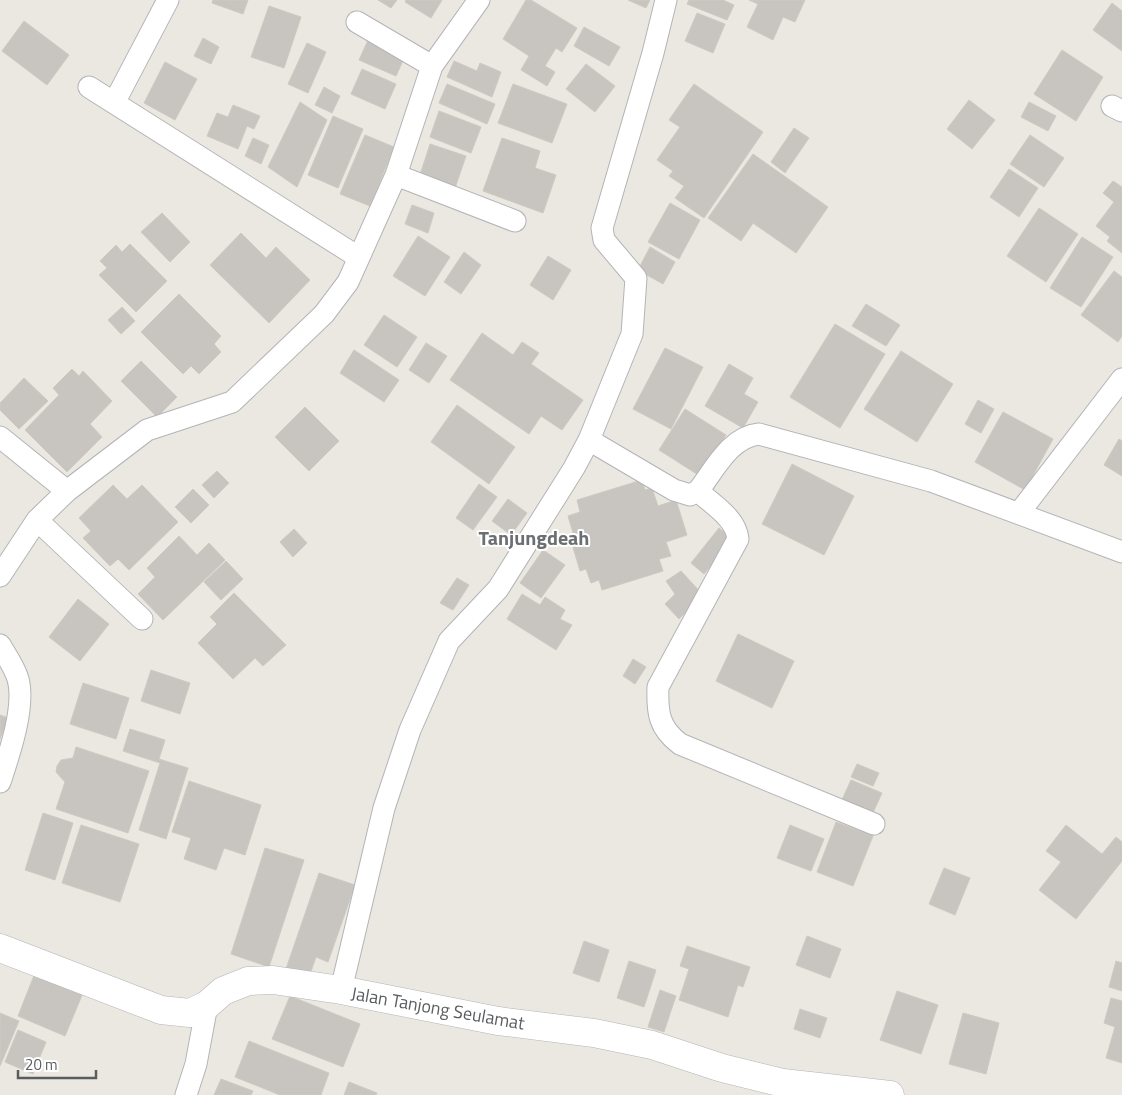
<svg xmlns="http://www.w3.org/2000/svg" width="1122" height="1095" font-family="'Titillium Web',sans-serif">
  <rect width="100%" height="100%" fill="#ebe8e1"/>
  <path fill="#c8c5c0" stroke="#cec9c1" d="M 213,0 L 248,0 L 243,14 L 212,3 Z
    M 378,0 L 397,0 L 391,8 Z
    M 406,0 L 442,0 L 431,18 L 405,2 Z
    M 526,0 L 531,0 L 577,28 L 562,52 L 556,48 L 545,66 L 555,72 L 547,86 L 521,70 L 529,56 L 503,39 Z
    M 628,0 L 650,0 L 646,8 Z
    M 689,0 L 723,0 L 734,5 L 727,20 L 687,4 Z
    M 749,0 L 805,0 L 795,22 L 783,17 L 773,40 L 747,27 L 758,4 Z
    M 1112,3 L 1122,11 L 1122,51 L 1093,30 Z
    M 269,6 L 301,17 L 284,68 L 251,57 Z
    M 697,13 L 725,24 L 713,53 L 685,41 Z
    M 24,21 L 69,55 L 47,85 L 2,51 Z
    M 584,27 L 620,47 L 609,66 L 574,46 Z
    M 203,38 L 219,47 L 211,64 L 194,56 Z
    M 369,38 L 406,54 L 396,76 L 359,60 Z
    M 307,43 L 326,52 L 308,93 L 288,84 Z
    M 1062,50 L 1103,77 L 1076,121 L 1034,94 Z
    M 454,61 L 477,71 L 480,63 L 501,72 L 492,97 L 447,77 Z
    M 165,62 L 197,79 L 175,120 L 144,103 Z
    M 586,64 L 615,86 L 595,112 L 566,89 Z
    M 362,69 L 396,84 L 385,109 L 351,94 Z
    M 447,84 L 495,104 L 487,124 L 439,103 Z
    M 513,84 L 567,104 L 552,143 L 498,123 Z
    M 694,84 L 763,132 L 704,218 L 675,198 L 684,186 L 669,176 L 673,171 L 657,160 L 680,127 L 669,120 Z
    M 324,87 L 340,96 L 332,113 L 315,105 Z
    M 969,100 L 995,120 L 972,149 L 947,129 Z
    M 300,102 L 327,120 L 297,187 L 268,167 Z
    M 1029,102 L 1056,116 L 1048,131 L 1021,117 Z
    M 233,105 L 260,116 L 254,129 L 247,126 L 238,149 L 207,136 L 217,113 L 228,117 Z
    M 439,111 L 481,127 L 471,153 L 430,137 Z
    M 333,116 L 363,129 L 338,188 L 308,175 Z
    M 794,128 L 809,138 L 785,173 L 771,162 Z
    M 365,135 L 394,147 L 370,206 L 340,194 Z
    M 1030,135 L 1064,158 L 1044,187 L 1010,164 Z
    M 253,138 L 269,145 L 261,164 L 245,156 Z
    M 502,138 L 540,151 L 535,168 L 556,175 L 543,213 L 483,191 Z
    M 430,144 L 466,156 L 455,188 L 420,175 Z
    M 753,154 L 828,207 L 796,253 L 753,223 L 741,241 L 708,218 Z
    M 1009,169 L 1038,188 L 1019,217 L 990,197 Z
    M 1113,181 L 1122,187 L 1122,253 L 1107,241 L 1110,237 L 1096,226 L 1114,202 L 1103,193 Z
    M 670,203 L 700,220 L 679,259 L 648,242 Z
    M 412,205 L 434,213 L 428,233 L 405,224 Z
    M 1039,208 L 1078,234 L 1046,282 L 1007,256 Z
    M 162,213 L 190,242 L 170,262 L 141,232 Z
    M 241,233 L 266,258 L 276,247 L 310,280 L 269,323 L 210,265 Z
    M 418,236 L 450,257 L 425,296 L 393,276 Z
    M 1082,237 L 1113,257 L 1081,307 L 1050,288 Z
    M 130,244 L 167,281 L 136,312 L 99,275 L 107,268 L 100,261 L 116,245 L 122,252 Z
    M 650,247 L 675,262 L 663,284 L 638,270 Z
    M 464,252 L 481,265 L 461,294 L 444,282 Z
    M 548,256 L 571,270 L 553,300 L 530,285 Z
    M 1114,271 L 1122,277 L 1122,336 L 1118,342 L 1081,315 Z
    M 179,294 L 221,336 L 214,344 L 221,352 L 199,374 L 191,366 L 183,374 L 141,332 Z
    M 866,304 L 900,325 L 886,346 L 852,326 Z
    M 122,307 L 135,321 L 121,334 L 108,320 Z
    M 384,315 L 417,337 L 397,367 L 364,345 Z
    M 835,324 L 885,354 L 840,428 L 790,397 Z
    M 482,333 L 513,355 L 522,342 L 539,353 L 531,364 L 583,400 L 562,430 L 541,416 L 529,434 L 450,380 Z
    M 426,343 L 447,356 L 429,383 L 409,370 Z
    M 665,348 L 703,367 L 671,429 L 633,409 Z
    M 354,350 L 399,380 L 384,402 L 340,373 Z
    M 901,351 L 953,384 L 917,442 L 864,409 Z
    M 141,361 L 177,397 L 157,417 L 121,381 Z
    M 729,364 L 753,378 L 744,394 L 758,402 L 743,428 L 705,406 Z
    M 72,369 L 79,376 L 83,371 L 112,401 L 90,424 L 102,437 L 67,472 L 25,430 L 59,395 L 53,388 Z
    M 24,378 L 48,401 L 19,429 L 0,410 L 0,403 Z
    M 978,400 L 994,409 L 981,433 L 965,424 Z
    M 457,405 L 515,447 L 489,484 L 431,442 Z
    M 305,407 L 339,441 L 309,471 L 275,437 Z
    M 685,409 L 726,435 L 700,476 L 659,450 Z
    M 1003,412 L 1053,439 L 1025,490 L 975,462 Z
    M 1119,439 L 1122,441 L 1122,476 L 1104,465 Z
    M 792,464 L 854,496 L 824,555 L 762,524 Z
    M 217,471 L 229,483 L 214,498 L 202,485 Z
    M 642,480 L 645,490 L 652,488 L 658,506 L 676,500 L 687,535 L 666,542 L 671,556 L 659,559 L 663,571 L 602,590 L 599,580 L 591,583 L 586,569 L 580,571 L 570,537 L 574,536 L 568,516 L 580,512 L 577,500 Z
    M 479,484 L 497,497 L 473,530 L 456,518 Z
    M 113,485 L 127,499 L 142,485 L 178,522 L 129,570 L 118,559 L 110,566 L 83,538 L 91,531 L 79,518 Z
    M 193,489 L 209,505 L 191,523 L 175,507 Z
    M 508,499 L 527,513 L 511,535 L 492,521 Z
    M 719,528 L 733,539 L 704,574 L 691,563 Z
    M 294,529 L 307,543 L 293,557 L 280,542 Z
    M 179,536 L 197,555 L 209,543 L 225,560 L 163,620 L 138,594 L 155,577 L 147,568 Z
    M 543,550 L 565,565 L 541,598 L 520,583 Z
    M 226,561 L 243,579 L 221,600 L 204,582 Z
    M 681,571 L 703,595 L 679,619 L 665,604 L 675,594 L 666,581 Z
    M 457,578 L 469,585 L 453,610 L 440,603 Z
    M 234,593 L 286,645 L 263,666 L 255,658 L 233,679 L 198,643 L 217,624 L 210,617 Z
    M 522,594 L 540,605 L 545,597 L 565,610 L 560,619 L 572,625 L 556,650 L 507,619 Z
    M 78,599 L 109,624 L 80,661 L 49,637 Z
    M 738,634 L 794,661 L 772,708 L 716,681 Z
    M 633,659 L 646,667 L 635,684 L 623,676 Z
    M 151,670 L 190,683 L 180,714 L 141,701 Z
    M 83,683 L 129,698 L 116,739 L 70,724 Z
    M 0,715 L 8,718 L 0,739 Z
    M 130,729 L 165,740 L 159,759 L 188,768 L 166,839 L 139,830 L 160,763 L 123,751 Z
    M 76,747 L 149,771 L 128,833 L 56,809 L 65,782 L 56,772 L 57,766 L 61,760 L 73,758 Z
    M 857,764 L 879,773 L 873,786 L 851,777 Z
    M 851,780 L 882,793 L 872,815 L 841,802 Z
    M 189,781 L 261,805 L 245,855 L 224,848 L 216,870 L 184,859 L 191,838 L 172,832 Z
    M 43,813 L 73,823 L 55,880 L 25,870 Z
    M 836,822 L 873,836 L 853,886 L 817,872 Z
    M 81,825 L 139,844 L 120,902 L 62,883 Z
    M 790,825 L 824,839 L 811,871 L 777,858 Z
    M 1066,825 L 1102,854 L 1116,837 L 1122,842 L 1122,861 L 1076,919 L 1039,890 L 1061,862 L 1046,851 Z
    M 265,848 L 304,860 L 269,967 L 231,954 Z
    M 944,868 L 970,878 L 955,915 L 929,904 Z
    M 319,873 L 355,885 L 328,962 L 316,957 L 309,977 L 286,969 Z
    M 807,936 L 841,949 L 830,978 L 796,965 Z
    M 584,941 L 609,950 L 599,982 L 573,973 Z
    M 687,946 L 750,967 L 743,987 L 738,985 L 728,1017 L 679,1000 L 689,969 L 680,966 Z
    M 629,961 L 656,970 L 644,1007 L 617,998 Z
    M 1116,961 L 1122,963 L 1122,991 L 1109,987 Z
    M 35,973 L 83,993 L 65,1036 L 18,1016 Z
    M 660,990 L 676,996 L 664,1032 L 648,1027 Z
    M 897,991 L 938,1005 L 921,1054 L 880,1040 Z
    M 290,996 L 360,1024 L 343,1067 L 272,1039 Z
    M 1111,998 L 1122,1001 L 1122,1063 L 1106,1058 L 1115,1027 L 1104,1023 Z
    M 800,1009 L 827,1018 L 820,1038 L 794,1029 Z
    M 0,1013 L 19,1021 L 0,1066 Z
    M 963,1013 L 999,1023 L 986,1074 L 949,1064 Z
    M 18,1030 L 46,1042 L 33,1074 L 5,1062 Z
    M 249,1041 L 329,1073 L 321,1095 L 280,1095 L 235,1077 Z
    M 221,1079 L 253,1091 L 251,1095 L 214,1095 Z
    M 349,1082 L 377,1093 L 376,1095 L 344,1095 Z"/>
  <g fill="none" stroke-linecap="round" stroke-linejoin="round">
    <g stroke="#b2b4b7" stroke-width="23">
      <path id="minor" d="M 357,22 L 432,66
        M 89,87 L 358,257
        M 114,103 L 168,0
        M 1112,106 L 1122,111
        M 396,175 L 515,221
        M 0,437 L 67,491
        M 589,440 L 632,334 L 636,278 L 604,240 L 602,228 L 653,53 L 666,0
        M 698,491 C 713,505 736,518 738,539 L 658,687 C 657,713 659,728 680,744 L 874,824
        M 1019,513 L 1122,379
        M 37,520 L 142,619
        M 0,576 L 37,520 L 67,491 L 147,430 L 232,402 L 324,314 L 348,282 L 396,175 L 432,66 L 479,0
        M 0,645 C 6,655 13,665 17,676 C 27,703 9,755 0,782
        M 341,990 L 384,808 L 410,730 L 449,641 L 498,589 L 574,468 L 589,440 L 674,490 L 690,495 L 698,491 C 715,469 730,437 759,434 L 931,481 L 1122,552
        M 186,1095 L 196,1064 L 207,1005"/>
    </g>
    <g stroke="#b2b4b7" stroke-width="29">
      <path id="tertiary" d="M 0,948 L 161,1010 L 190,1013 L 207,1005 L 223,991 L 248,981 L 273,980 L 341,990 L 498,1021 L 594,1033 L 652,1045 L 722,1068 L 783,1083 L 890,1095"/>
    </g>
    <use href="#minor" stroke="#fff" stroke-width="21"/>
    <use href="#tertiary" stroke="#fff" stroke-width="28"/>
  </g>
  <g text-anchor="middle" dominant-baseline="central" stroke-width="4" stroke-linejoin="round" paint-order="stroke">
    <g font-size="18" fill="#5a5d60" stroke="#fff">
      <text transform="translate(438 1008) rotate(10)">Jalan Tanjong Seulamat</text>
    </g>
    <g font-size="20" font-weight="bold" fill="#6b6f72" stroke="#fff">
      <text x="534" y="537">Tanjungdeah</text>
    </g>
  </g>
  <path d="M18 1070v8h78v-8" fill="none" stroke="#5a5d60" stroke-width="2.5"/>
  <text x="25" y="1070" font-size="15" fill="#5a5d60" stroke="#ffffff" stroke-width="4" paint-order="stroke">20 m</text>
</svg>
